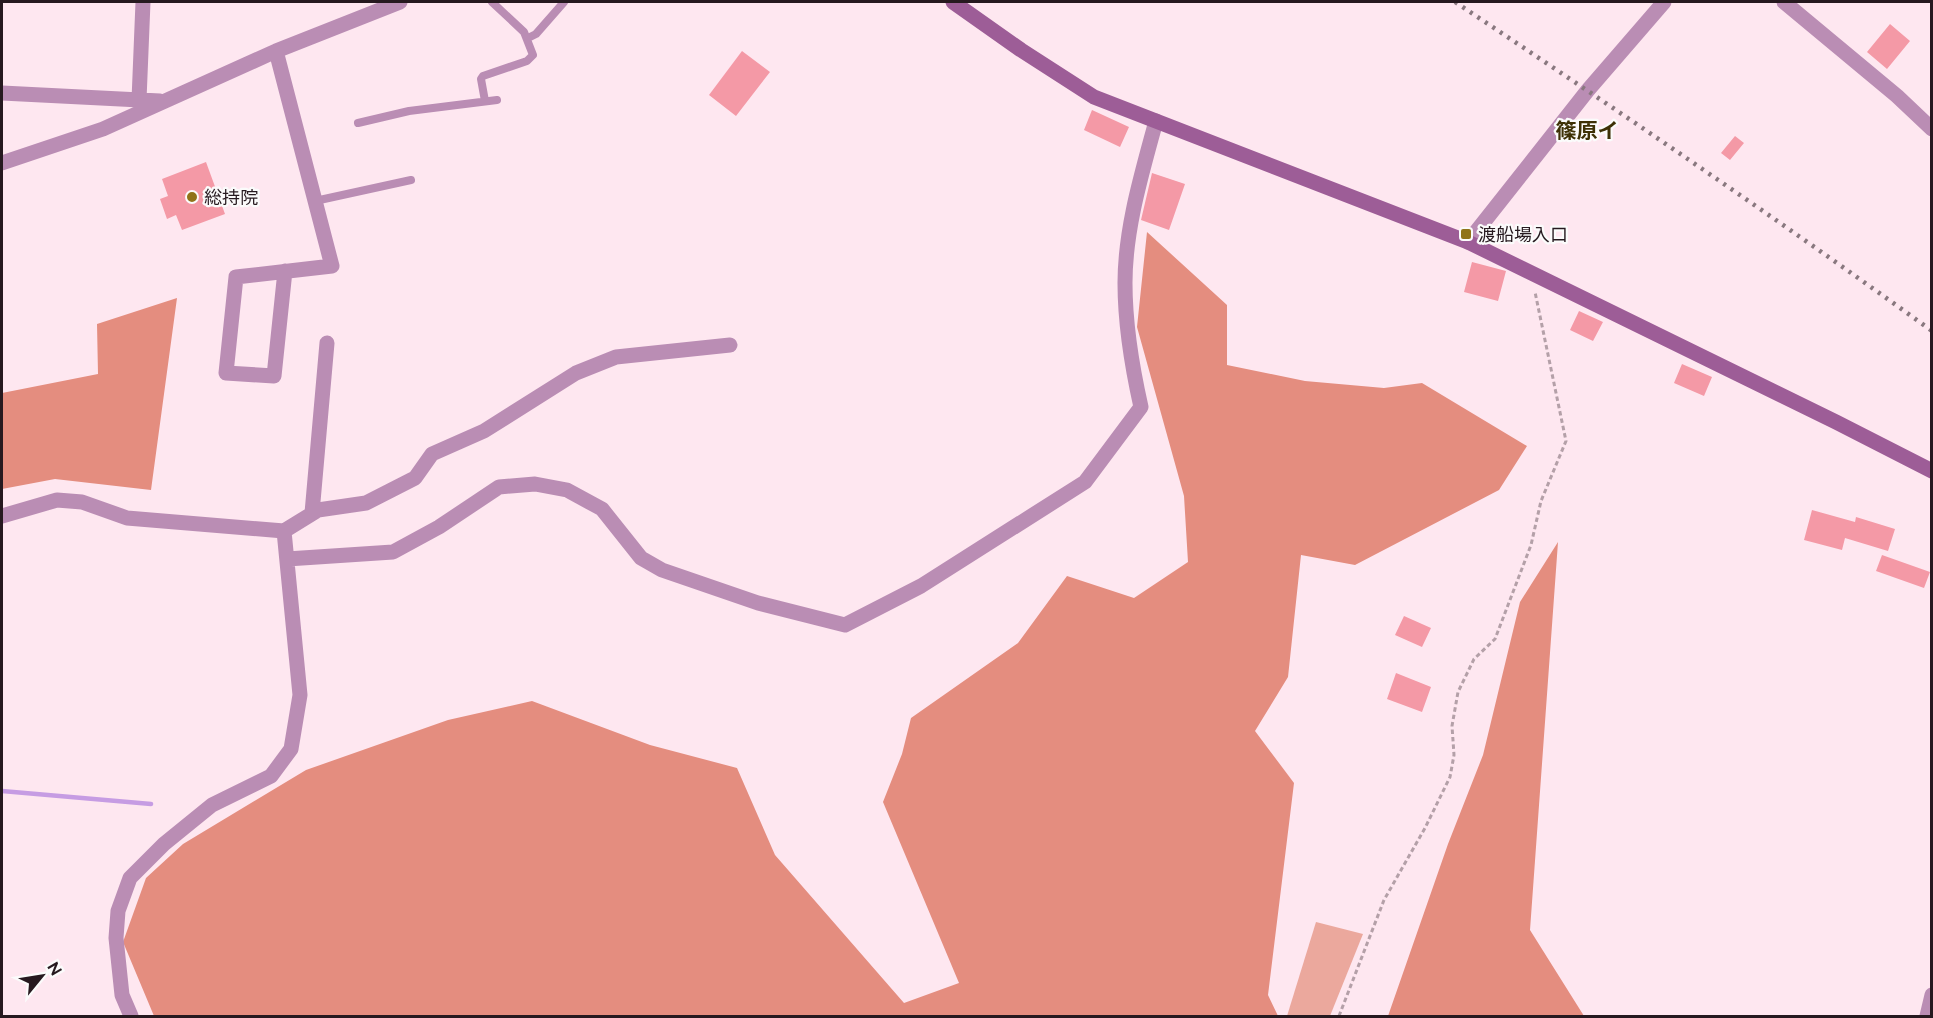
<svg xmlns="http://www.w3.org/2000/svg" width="1933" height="1018" font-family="Raleway,'Noto Sans JP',sans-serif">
  <rect width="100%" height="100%" fill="#fee7f0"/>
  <path fill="#eba89d" d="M 1316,922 L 1363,934 L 1330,1016 L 1287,1016 Z"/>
  <path fill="#e48d7f" d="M 1147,232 L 1227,305 L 1227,365 L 1305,381 L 1384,388 L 1422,383 L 1527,446 L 1499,490 L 1355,565 L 1301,555 L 1288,677 L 1255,731 L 1294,783 L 1268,995 L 1278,1016 L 154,1016 L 123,942 L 146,878 L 183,844 L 306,770 L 448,720 L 532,701 L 650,745 L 737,768 L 775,855 L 904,1003 L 959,983 L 883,802 L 902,754 L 911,718 L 1018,643 L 1067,576 L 1134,598 L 1188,562 L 1184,496 L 1137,327 Z
    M 177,298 L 151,490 L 55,479 L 2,489 L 2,393 L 98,374 L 97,324 Z
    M 1558,542 L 1530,930 L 1584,1016 L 1388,1016 L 1448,844 L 1483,755 L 1520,602 Z"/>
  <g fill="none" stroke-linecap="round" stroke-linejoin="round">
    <path stroke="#c69ce3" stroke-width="4.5" d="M 2,791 L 151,804"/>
  </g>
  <path fill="#f499a6" d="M 1890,24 L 1910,41 L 1887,69 L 1867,52 Z
    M 742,51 L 770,72 L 736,116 L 709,95 Z
    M 1092,110 L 1129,127 L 1120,147 L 1084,130 Z
    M 1735,136 L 1744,143 L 1730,160 L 1721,153 Z
    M 206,162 L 225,214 L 182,230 L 176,215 L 167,219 L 160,199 L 168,196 L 162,179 Z
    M 1152,173 L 1185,184 L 1169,230 L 1141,220 Z
    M 1472,262 L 1506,271 L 1498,301 L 1464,292 Z
    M 1579,311 L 1603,322 L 1593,341 L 1570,330 Z
    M 1682,364 L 1712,377 L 1704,396 L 1674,383 Z
    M 1812,510 L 1855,522 L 1856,517 L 1895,529 L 1888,551 L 1845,538 L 1842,550 L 1804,540 Z
    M 1882,555 L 1930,572 L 1924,588 L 1876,571 Z
    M 1404,616 L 1431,628 L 1422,647 L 1395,635 Z
    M 1396,673 L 1431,687 L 1422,712 L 1387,699 Z"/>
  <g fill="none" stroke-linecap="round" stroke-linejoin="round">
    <path stroke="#b4a0a8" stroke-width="3" stroke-dasharray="4.5 3" stroke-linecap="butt" d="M 1339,1016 L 1384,900 L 1425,828 L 1450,777 L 1454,755 L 1452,726 L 1458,692 L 1474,659 L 1495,639 L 1531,545 L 1541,501 L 1566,441 L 1535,292"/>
    <path stroke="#ba8db4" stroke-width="8" d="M 528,38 L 536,34 L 564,2
      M 485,101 L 481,79 L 483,76 L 527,61 L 533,55 L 524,32 L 492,2
      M 358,123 L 409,111 L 497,100
      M 315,201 L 411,180"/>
    <path stroke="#ba8db4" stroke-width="15" d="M 1784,2 L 1897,96 L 1932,129
      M 276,51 L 332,266 L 236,277 L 226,373 L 274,376 L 285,271
      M 2,93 L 160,101
      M 139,100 L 143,2
      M 2,163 L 103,129 L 276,51 L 400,2
      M 1468,242 L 1588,90 L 1664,2
      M 312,513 L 327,343
      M 2,516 L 57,500 L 82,502 L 127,518 L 284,531 L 318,510 L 366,503 L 415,478 L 432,454 L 484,431 L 576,373 L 616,357 L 730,345
      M 287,559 L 393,552 L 439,527 L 499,487 L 535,484 L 567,490 L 602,509 L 641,558 L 662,570 L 758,603 L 845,625 L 921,586 L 1085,482 L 1141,407 C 1132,367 1125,325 1125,283 C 1125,228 1142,173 1156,121
      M 131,1016 L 122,995 L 116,938 L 118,911 L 130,878 L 164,844 L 212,805 L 271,776 L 291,749 L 300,695 L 284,531
      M 1927,1016 L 1932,995"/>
    <path stroke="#9d5d97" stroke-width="15" d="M 953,2 L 1021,50 L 1094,97 L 1468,242 L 1836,422 L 1932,471"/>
    <path stroke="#89787f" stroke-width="4.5" stroke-dasharray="3 6" stroke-linecap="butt" d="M 1455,2 C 1616,109 1776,218 1932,331"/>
  </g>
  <g fill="#907319" stroke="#fbfbfb" stroke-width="2">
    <circle cx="192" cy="197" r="6"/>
    <rect x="1460" y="228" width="12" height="12" rx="3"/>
  </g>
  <g text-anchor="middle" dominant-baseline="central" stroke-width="4.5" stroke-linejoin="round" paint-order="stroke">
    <g font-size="18" fill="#26191f" stroke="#fbfbfb" text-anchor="start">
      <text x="204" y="197">総持院</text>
      <text x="1478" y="234">渡船場入口</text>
    </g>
    <g font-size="21" font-weight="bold" fill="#3e3106" stroke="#fbfbfb">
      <text x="1587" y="130">篠原イ</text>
    </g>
  </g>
  <rect width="1933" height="1018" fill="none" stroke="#26191f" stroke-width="6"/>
  <g transform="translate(42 976) rotate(60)" stroke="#fbfbfb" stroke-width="4.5" paint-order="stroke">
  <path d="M0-4.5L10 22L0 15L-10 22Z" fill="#26191f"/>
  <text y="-9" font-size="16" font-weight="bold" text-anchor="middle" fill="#26191f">N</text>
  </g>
</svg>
